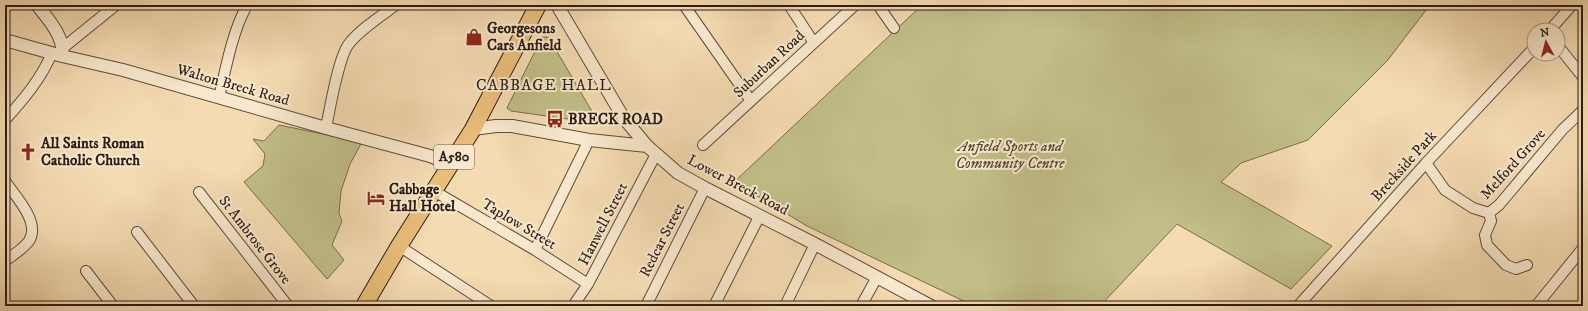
<svg xmlns="http://www.w3.org/2000/svg" width="1588" height="311" font-family="'IM FELL DW Pica',serif">
  <rect width="100%" height="100%" fill="#f5dbb2"/>
  <filter id="stains"><feTurbulence type="fractalNoise" baseFrequency=".005" numOctaves="4"/><feColorMatrix values="0 0 0 0 .2 0 0 0 0 .09 0 0 0 0 .02 0 0 0 .5 -.17"/></filter>
  <radialGradient id="worn" r=".72"><stop offset=".6" stop-color="#630" stop-opacity="0"/><stop offset="1" stop-color="#630" stop-opacity=".3"/></radialGradient>
  <path fill="#c1be88" stroke="#766d4e" d="M 922,5 L 1430,5 L 1387,61 L 1308,140 L 1241,163 L 1221,182 L 1332,246 L 1291,289 L 1177,224 L 1100,306 L 974,306 L 807,226 L 734,182 Z
    M 542,37 L 547,37 L 549,38 L 597,120 L 596,123 L 511,111 L 507,108 Z
    M 279,125 L 362,142 L 350,164 L 341,191 L 339,213 L 342,221 L 332,245 L 344,260 L 327,279 L 244,182 L 263,166 L 265,154 L 253,139 L 264,141 Z"/>
  <g fill="none" stroke-linecap="round" stroke-linejoin="round">
    <g stroke="#5e4c3c" stroke-width="12">
      <path id="minor" d="M 684,5 L 751,101
        M 789,5 L 814,43
        M 878,5 L 894,28
        M 1550,30 L 1572,5
        M 1558,46 L 1583,77
        M 64,47 L 116,5
        M 219,98 C 226,67 232,33 247,5
        M 5,120 C 23,100 41,79 52,53
        M 326,128 C 330,108 338,60 348,45 C 359,30 381,16 396,5
        M 703,145 L 855,5
        M 1426,163 L 1445,190 L 1473,208 L 1489,213 L 1499,205 L 1563,129 L 1583,110
        M 5,181 C 15,196 41,222 29,241 C 23,249 13,255 5,261
        M 434,191 L 535,250 L 588,284
        M 199,192 L 288,306
        M 1489,213 L 1491,221 L 1485,235 L 1487,245 L 1506,265 L 1516,269 L 1527,265
        M 137,232 L 194,306
        M 399,246 L 491,306
        M 535,250 L 589,140
        M 86,271 L 113,306
        M 573,306 L 588,284 L 656,154
        M 646,306 L 705,188
        M 714,306 L 759,217
        M 785,306 L 815,244
        M 861,306 L 877,277
        M 1298,306 L 1426,163 L 1534,48
        M 1536,306 L 1583,248"/>
    </g>
    <g stroke="#5e4c3c" stroke-width="14">
      <path id="tertiary" d="M 37,5 C 48,19 65,37 62,56
        M 557,5 L 623,117 L 647,146 L 678,173 L 705,188 L 815,244 L 931,306
        M 5,40 L 62,56 L 123,70 L 326,128 L 430,156 L 450,164
        M 473,129 L 496,126 L 512,126 L 589,140 L 647,146"/>
    </g>
    <g stroke="#2c1c14" stroke-width="18">
      <path id="primary" d="M 364,306 L 399,246 L 473,129 L 538,5"/>
    </g>
    <use href="#minor" stroke="#f8e8cd" stroke-width="10"/>
    <use href="#tertiary" stroke="#f8e8cd" stroke-width="12"/>
    <use href="#primary" stroke="#eabe79" stroke-width="16"/>
  </g>
  <defs>
    <g id="shop-bare" transform="scale(1.38)"><path d="M-5-2.5h2.3a2.7 3.5 0 0 1 5.4 0H5L5.5 6h-11ZM-1.5-2.5h3a1.5 2.3 0 0 0-3 0Z" fill="#8f2418" stroke="#f8e8cd" stroke-width="2.5" paint-order="stroke"/></g>
    <g id="bus-bare" transform="scale(1.38)"><path d="M-5-6H5V4H4V6H2V4H-2V6H-4V4H-5ZM-3.5-4V0h7V-4ZM-3.5 1.2v1.5H-2V1.2ZM2 1.2v1.5H3.5V1.2Z" fill="#8f2418" stroke="#f8e8cd" stroke-width="2.5" paint-order="stroke"/></g>
    <g id="church-bare" transform="scale(1.38)"><path d="M-1.2-6h2.4v3.5h3.3v2.4h-3.3V6h-2.4V-.1h-3.3v-2.4h3.3Z" fill="#8f2418" stroke="#f8e8cd" stroke-width="2.5" paint-order="stroke"/></g>
    <g id="hotel-bare" transform="scale(1.38)"><path d="M-6-4.5h1.5V1H6V5H4.5V3h-9V5H-6ZM-4 0a1.8 1.8 0 1 1 3.6 0ZM.5 0V-2.5h3Q6-2.5 6 0Z" fill="#8f2418" stroke="#f8e8cd" stroke-width="2.5" paint-order="stroke"/></g>
  </defs>
  <g fill-rule="evenodd">
    <use href="#shop-bare" x="474" y="37"/>
    <use href="#bus-bare" x="555" y="119"/>
    <use href="#church-bare" x="28" y="152"/>
    <use href="#hotel-bare" x="376" y="198"/>
  </g>
  <g text-anchor="middle" dominant-baseline="central" stroke-width="4" stroke-linejoin="round" paint-order="stroke">
    <rect fill="#f8e8cd" stroke="#69594c" stroke-width="1" x="434" y="145" width="40" height="24" rx="3"/>
    <g font-size="14" font-weight="bold" fill="#2c1c14">
      <text x="454" y="157">A580</text>
    </g>
    <g font-size="15" font-weight="bold" fill="#2c1c14" stroke="#f8e8cd" text-anchor="start">
      <text x="487" y="28">Georgesons<tspan x="487" dy="17">Cars Anfield</tspan></text>
      <text x="568" y="119">BRECK ROAD</text>
      <text x="41" y="143">All Saints Roman<tspan x="41" dy="17">Catholic Church</tspan></text>
      <text x="389" y="189">Cabbage<tspan x="389" dy="17">Hall Hotel</tspan></text>
    </g>
    <g font-size="15" fill="#2c1c14" stroke="#f8e8cd">
      <text transform="translate(769 64) rotate(-43)">Suburban Road</text>
      <text transform="translate(233 85) rotate(16)">Walton Breck Road</text>
      <text transform="translate(1513 164) rotate(-48)">Melford Grove</text>
      <text transform="translate(1404 166) rotate(-48)">Breckside Park</text>
      <text transform="translate(738 185) rotate(28)">Lower Breck Road</text>
      <text transform="translate(519 224) rotate(31)">Taplow Street</text>
      <text transform="translate(603 224) rotate(-63)">Hanwell Street</text>
      <text transform="translate(255 240) rotate(52)">St Ambrose Grove</text>
      <text transform="translate(662 240) rotate(-63)">Redcar Street</text>
    </g>
    <g font-size="15" font-style="italic" fill="#594d37" stroke="#f8e8cd">
      <text x="1010" y="146">Anfield Sports and<tspan x="1010" dy="17">Community Centre</tspan></text>
    </g>
    <g font-size="16" letter-spacing="1" fill="#2c1c14" stroke="#f8e8cd">
      <text x="544" y="85">CABBAGE HALL</text>
    </g>
  </g>
  <rect width="1588" height="311" fill="none" stroke="#f5dbb2" stroke-width="20"/>
  <rect x="6" y="6" width="1576" height="299" fill="none" stroke="#2c1c14" stroke-width="2"/>
  <rect x="10" y="10" width="1568" height="291" fill="none" stroke="#2c1c14"/>
  <g transform="translate(1546 42) rotate(353)"><circle r="19" fill="#f8e8cd" stroke="#a69683"/>
  <path d="M0-3L7 15L0 10L-7 15Z" fill="#8f2418"/>
  <text y="-6" font-size="11" font-weight="bold" text-anchor="middle" fill="#2c1c14">N</text>
  </g>
  <rect width="100%" height="100%" filter="url(#stains)"/>
  <rect width="100%" height="100%" fill="url(#worn)"/>
</svg>
